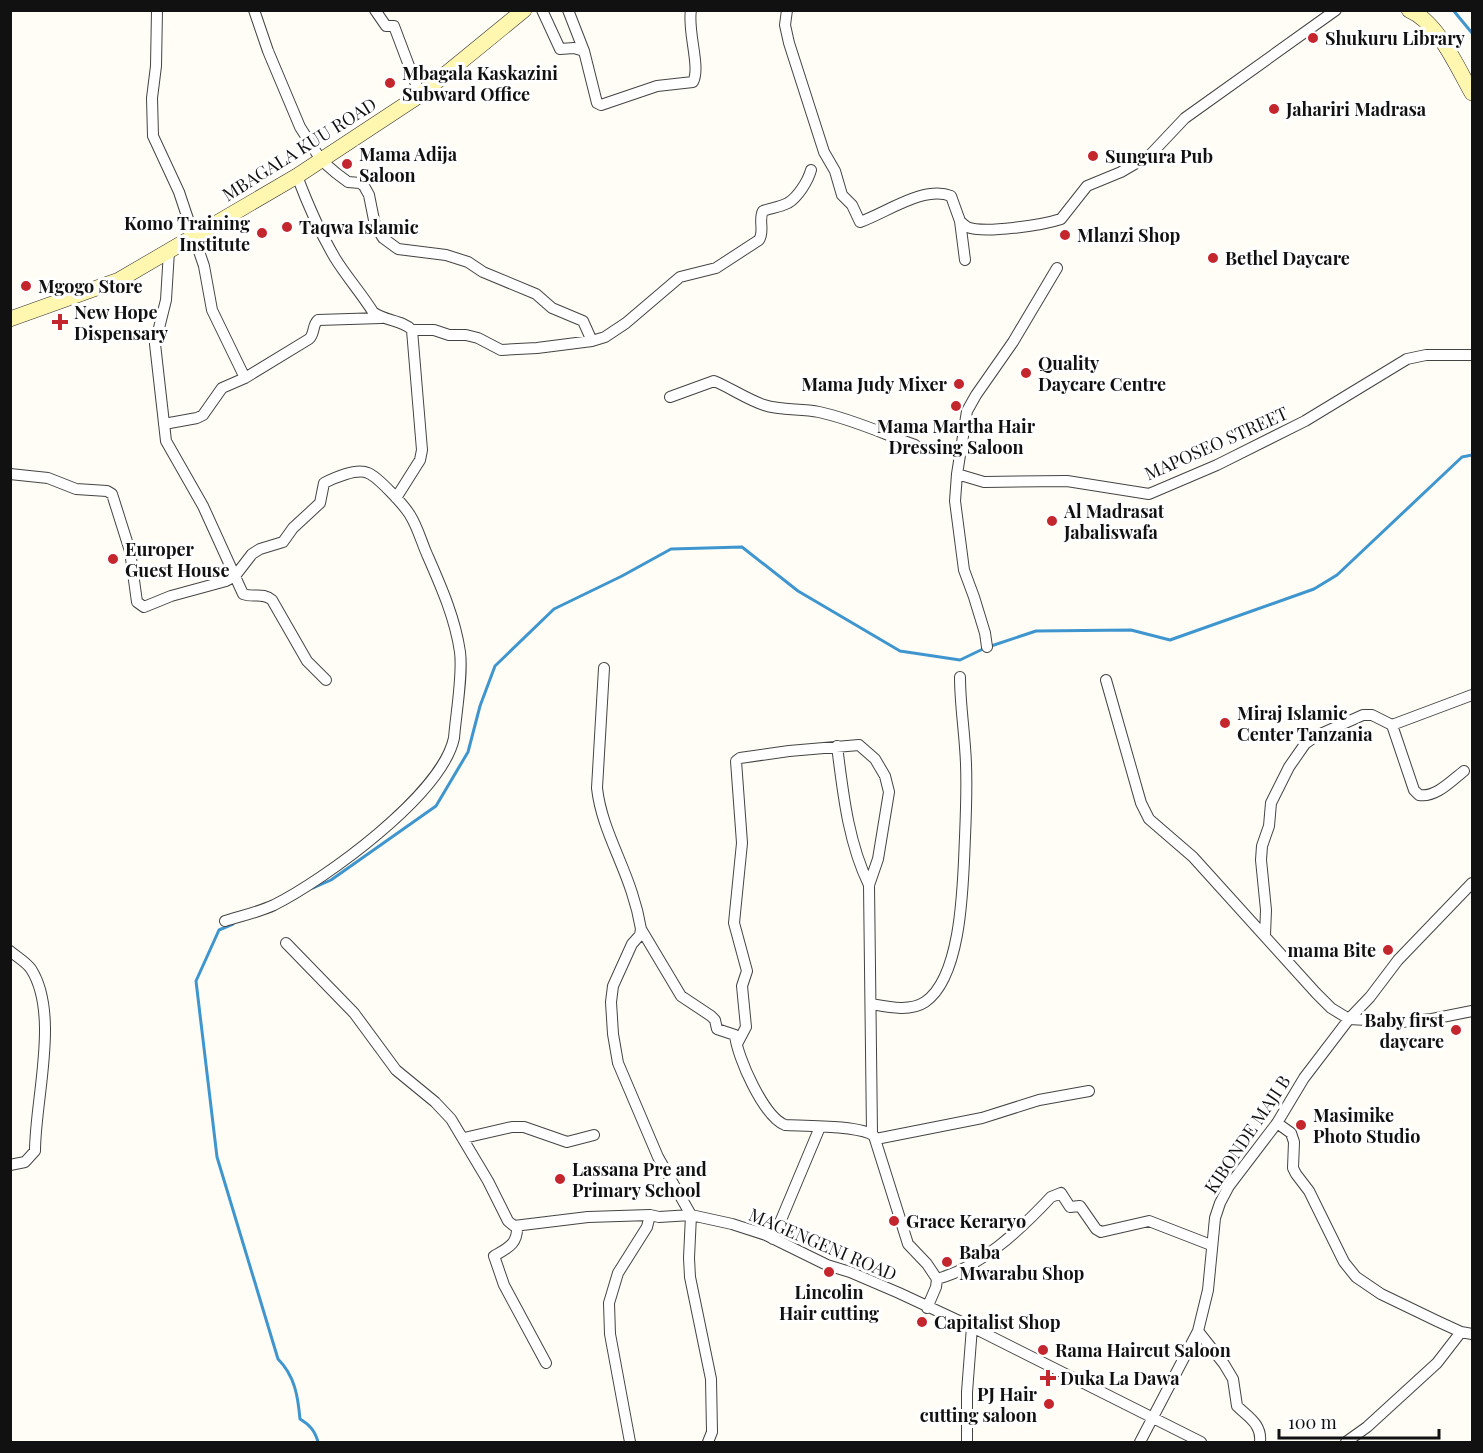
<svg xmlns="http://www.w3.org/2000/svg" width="1483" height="1453" font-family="'Playfair Display',serif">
  <rect width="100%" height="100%" fill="#fffdf5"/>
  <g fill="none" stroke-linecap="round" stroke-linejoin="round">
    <path stroke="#3f96cf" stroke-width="3" d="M 1453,10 L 1472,33
      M 991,646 L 1036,631 L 1131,630 L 1170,640 L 1314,589 L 1337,575 L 1462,457 L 1472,455
      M 313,888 L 331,880 L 436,806 L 468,752 L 480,706 L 495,666 L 554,609 L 622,576 L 671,549 L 742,547 L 798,591 L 900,651 L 960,660 L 985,648
      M 233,924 L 219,930 L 196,981 L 217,1157 L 278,1359 C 295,1376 298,1397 300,1419 C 310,1425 315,1431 318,1442"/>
    <g stroke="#444" stroke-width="12">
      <path id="street" d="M 157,10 L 156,66 L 152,98 L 153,136 L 179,192 L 186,213 L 204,266 L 212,310 L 245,378
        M 254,10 L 268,51 L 300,127 L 321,160 L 336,173 L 348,182 L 360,183 L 364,186 L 369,195 L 375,225 L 383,238 L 398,249 L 446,255 L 468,262 L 483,272 L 536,294 L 552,308 L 583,321 L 592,341
        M 375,10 L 386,26 L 394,26 L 420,95
        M 542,10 L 560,49 L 574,48 L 584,51 L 597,103 L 601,105 L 657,86 L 693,82 C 701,67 687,31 691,10
        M 568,10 L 584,51
        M 787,10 L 785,25 L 789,43 L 824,152 L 835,171 L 842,195 L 852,205 L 860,222 C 886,213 924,185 951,196 L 960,221 L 965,260
        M 297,176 C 308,205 319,231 335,258 C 346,276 361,293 373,312 C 384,321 403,320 412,330 L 422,450 L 420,460 L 396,498
        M 960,221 C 962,223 964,225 967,227 C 984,234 1043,225 1061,219 L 1087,186 L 1121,172 L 1150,155 L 1185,118 L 1336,10
        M 169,251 L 166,300 L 155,344 L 166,441 L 203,506 L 243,594 C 253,598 263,592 272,600 L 307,661 L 326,680
        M 412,330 L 434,330 L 449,335 L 466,335 L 478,338 L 501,350 L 537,348 L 592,341 L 605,337 L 626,323 L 680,277 L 716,268 L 759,240 C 765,231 758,220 763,211 C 771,208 780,207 788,203 C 798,197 808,181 811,170
        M 670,397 L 714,381 C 731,388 746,399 764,405 C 782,411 801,408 819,412 C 852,419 884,434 915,445
        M 164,424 L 197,418 L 203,415 L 222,388 L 245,378 L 309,339 C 315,334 312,325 318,320 L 381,318
        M 10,474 L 48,478 L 76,489 L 107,491 L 112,494 L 130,551 L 137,602 L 144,607 L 171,596 L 226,581 L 235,576 L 252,554 L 260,549 L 283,542 L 293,528 L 320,503 L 324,483 C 334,478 357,468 368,473 C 378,477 404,505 410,515 C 417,526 421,540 426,552 C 440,584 455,617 460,652 C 463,675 456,713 454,738 C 442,795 324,880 274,905 C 259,912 241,916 225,921
        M 957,474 L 984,482 L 1067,481 L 1149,494 L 1217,465 L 1305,421 L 1407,359 L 1426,355 L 1472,355
        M 987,647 L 985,633 L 974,597 L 964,570 L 955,501 L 957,474 L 967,411 L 976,395 L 1013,342 L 1057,268
        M 604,668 L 597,788 C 601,825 621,858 632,893 C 636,905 639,917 641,929 L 640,935 L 632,944 L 613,986 L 611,1002 L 613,1034 L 618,1063 L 658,1157 L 691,1215 L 689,1258 L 690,1277 L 711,1379 L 712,1432 L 708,1442
        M 1106,680 L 1141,803 L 1149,819 L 1193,857 L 1316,993 L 1331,1008 L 1349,1019 L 1402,1022 L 1432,1019 L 1472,1011
        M 1392,725 L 1414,790 L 1419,795 C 1436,798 1452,780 1464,771
        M 1392,725 L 1472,695
        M 837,746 C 843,793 848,842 869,885
        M 641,929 L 681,996 L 711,1016 L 715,1020 L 717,1029 L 735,1035 C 737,1057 764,1117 785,1125 C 804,1126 861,1125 874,1136 L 908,1244 L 927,1264 L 937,1279 L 936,1287 L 927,1308
        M 1265,935 L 1266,910 L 1261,860 L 1262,846 L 1269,826 L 1271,803 L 1289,767 L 1305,744 L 1316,736 L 1363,715 L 1372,715 L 1392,725
        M 286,943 L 354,1013 L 396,1070 L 435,1102 L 451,1119 L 488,1181 L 508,1221 L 514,1226 L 588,1217 L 650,1215 L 659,1217 L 691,1215 L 732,1224 L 766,1235 L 827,1265 L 850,1272 L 899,1293 L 972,1327 L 1201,1442
        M 10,951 C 17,957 26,962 31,969 C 60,1014 35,1099 35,1151 L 25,1162 L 10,1165
        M 871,1004 C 888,1007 910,1012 925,1002 C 963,976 963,880 965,837 C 966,813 967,788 966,764 C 965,734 960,706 960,677
        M 737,1044 L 746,1027 L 742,986 L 747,971 L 734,923 L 742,843 L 736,761 L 740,758 L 789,751 L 859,745 L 875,759 L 885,776 L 889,792 L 878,859 L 869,885 L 872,1133
        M 1277,1123 L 1291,1133 L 1294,1142 L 1293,1168 L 1296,1174 L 1309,1191 L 1344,1262 L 1356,1277 L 1381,1294 L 1437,1321 L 1461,1332 L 1472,1334
        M 464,1138 L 512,1127 L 524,1127 L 567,1142 L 594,1135
        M 876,1139 L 982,1118 L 1039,1100 L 1089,1091
        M 517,1226 C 518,1244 508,1248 494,1256 L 504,1285 L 546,1363
        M 773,1239 L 820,1127
        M 937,1279 C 981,1267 1020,1230 1051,1197 L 1061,1193 L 1070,1207 L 1080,1206 L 1096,1229 L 1101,1232 L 1149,1221 L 1211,1245
        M 1198,1331 L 1224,1364 L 1233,1379 L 1237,1406 C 1248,1417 1262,1424 1260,1442
        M 630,1442 L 610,1334 L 609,1303 L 618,1273 L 647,1227 L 650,1215
        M 967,1442 L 967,1392 L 972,1327
        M 1140,1442 L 1198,1331 L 1208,1290 L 1215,1218 L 1220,1203 L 1229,1186 L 1277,1123 L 1304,1078 L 1349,1019 L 1370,997 L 1398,960 L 1472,883
        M 1346,1442 L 1367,1427 L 1437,1363 L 1461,1332"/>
    </g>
    <g stroke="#333" stroke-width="16">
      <path id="secondary" d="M 1409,10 C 1438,22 1457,67 1472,93
        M 10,319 L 119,280 L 297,176 L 420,95 L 524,10"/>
    </g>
    <use href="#street" stroke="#fff" stroke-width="10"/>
    <use href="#secondary" stroke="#fff6b0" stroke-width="15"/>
  </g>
  <g fill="#c4262e" stroke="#fff" stroke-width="2">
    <circle cx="1313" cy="38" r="6"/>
    <circle cx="390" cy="83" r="6"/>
    <circle cx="1274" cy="109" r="6"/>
    <circle cx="1093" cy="156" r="6"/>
    <circle cx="347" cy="164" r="6"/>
    <circle cx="287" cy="227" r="6"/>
    <circle cx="262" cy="233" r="6"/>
    <circle cx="1065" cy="235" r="6"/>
    <circle cx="1213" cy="258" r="6"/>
    <circle cx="26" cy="286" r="6"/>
    <path d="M57 313h6v6h6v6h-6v6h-6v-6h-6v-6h6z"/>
    <circle cx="1026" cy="373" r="6"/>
    <circle cx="959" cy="384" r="6"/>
    <circle cx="956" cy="406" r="6"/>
    <circle cx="1052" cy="521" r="6"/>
    <circle cx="113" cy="559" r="6"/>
    <circle cx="1225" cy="723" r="6"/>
    <circle cx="1388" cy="950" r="6"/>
    <circle cx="1456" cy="1030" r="6"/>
    <circle cx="1301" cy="1125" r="6"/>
    <circle cx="560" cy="1179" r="6"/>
    <circle cx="894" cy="1221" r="6"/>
    <circle cx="947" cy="1262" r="6"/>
    <circle cx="829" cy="1272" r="6"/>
    <circle cx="922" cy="1322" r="6"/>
    <circle cx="1043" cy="1350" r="6"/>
    <path d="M1045 1369h6v6h6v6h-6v6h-6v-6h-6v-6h6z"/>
    <circle cx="1049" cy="1404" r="6"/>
  </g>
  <g text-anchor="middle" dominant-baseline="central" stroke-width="6" stroke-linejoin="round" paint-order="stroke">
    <g font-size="18" font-weight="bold" fill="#111" stroke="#fff" text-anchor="start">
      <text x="1325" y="38">Shukuru Library</text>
      <text x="402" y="73">Mbagala Kaskazini<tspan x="402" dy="21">Subward Office</tspan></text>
      <text x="1286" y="109">Jahariri Madrasa</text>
      <text x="359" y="154">Mama Adija<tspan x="359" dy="21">Saloon</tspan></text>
      <text x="1105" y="156">Sungura Pub</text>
      <text x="250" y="223" text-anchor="end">Komo Training<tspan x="250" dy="21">Institute</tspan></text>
      <text x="299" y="227">Taqwa Islamic</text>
      <text x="1077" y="235">Mlanzi Shop</text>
      <text x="1225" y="258">Bethel Daycare</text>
      <text x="38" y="286">Mgogo Store</text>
      <text x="74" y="312">New Hope<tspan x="74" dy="21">Dispensary</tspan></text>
      <text x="1038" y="363">Quality<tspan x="1038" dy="21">Daycare Centre</tspan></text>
      <text x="947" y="384" text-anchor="end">Mama Judy Mixer</text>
      <text x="956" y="426" text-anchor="middle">Mama Martha Hair<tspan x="956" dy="21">Dressing Saloon</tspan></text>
      <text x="1064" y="511">Al Madrasat<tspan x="1064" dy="21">Jabaliswafa</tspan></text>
      <text x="125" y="549">Europer<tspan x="125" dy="21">Guest House</tspan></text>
      <text x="1237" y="713">Miraj Islamic<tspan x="1237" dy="21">Center Tanzania</tspan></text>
      <text x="1376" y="950" text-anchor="end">mama Bite</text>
      <text x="1444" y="1020" text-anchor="end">Baby first<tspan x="1444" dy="21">daycare</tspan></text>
      <text x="1313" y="1115">Masimike<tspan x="1313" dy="21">Photo Studio</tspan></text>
      <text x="572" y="1169">Lassana Pre and<tspan x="572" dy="21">Primary School</tspan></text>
      <text x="906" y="1221">Grace Keraryo</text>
      <text x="959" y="1252">Baba<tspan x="959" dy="21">Mwarabu Shop</tspan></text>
      <text x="829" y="1292" text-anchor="middle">Lincolin<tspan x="829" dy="21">Hair cutting</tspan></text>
      <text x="934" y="1322">Capitalist Shop</text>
      <text x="1055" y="1350">Rama Haircut Saloon</text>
      <text x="1060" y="1378">Duka La Dawa</text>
      <text x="1037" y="1394" text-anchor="end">PJ Hair<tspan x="1037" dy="21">cutting saloon</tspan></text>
    </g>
    <g font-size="18" fill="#111" stroke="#fff">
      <text transform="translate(299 149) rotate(-32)">MBAGALA KUU ROAD</text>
      <text transform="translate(1216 443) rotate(-24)">MAPOSEO STREET</text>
      <text transform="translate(1247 1134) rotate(-56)">KIBONDE MAJI B</text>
      <text transform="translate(823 1244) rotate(23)">MAGENGENI ROAD</text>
    </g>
  </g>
  <rect width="1483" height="1453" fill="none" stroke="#111111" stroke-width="24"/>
  <path d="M1279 1429v9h160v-9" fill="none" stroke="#111111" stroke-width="3"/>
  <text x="1288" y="1429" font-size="18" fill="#111111" stroke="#ffffff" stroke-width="4.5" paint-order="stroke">100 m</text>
</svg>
